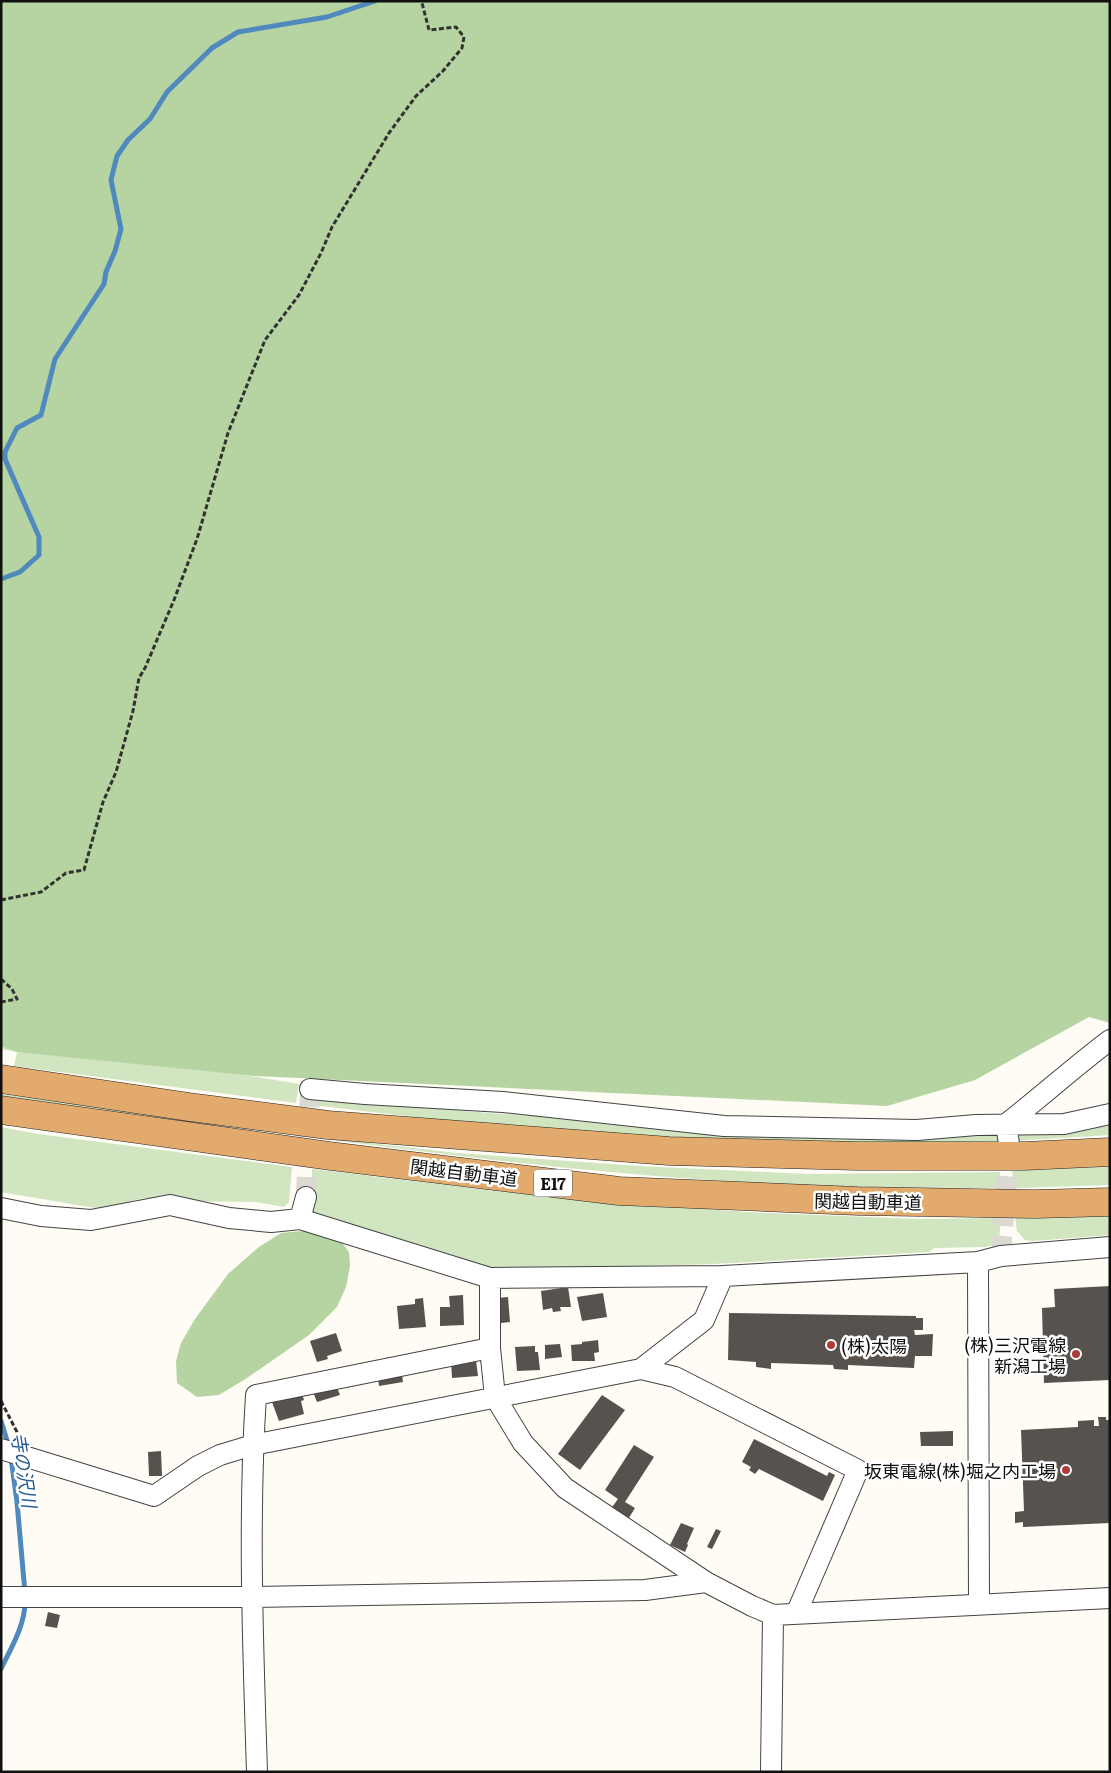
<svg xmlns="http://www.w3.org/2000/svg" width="1111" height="1773" font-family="Literata,'Noto Sans JP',serif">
  <rect width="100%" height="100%" fill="#fefcf4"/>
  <path fill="#d1e5c1" d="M 1,1035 L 299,1084 L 296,1103 L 14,1066 L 17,1052 L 1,1049 Z
    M 314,1093 L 432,1102 L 462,1111 L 503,1114 L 581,1118 L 1000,1130 L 999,1141 L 903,1144 L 759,1143 L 619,1135 L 474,1124 L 312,1105 Z
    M 1,1094 L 307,1135 L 307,1137 L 1,1096 Z
    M 1110,1124 L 1110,1135 L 1013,1141 L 1016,1126 Z
    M 1,1127 L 38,1134 L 292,1167 L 289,1202 L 284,1207 L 256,1202 L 179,1201 L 143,1198 L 101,1209 L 1,1192 Z
    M 317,1137 L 457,1153 L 639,1166 L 809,1174 L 1000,1172 L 1000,1188 C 903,1188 805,1187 709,1180 C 577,1171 447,1155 317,1138 Z
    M 1110,1166 L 1110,1185 L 1014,1188 L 1012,1171 Z
    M 312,1169 L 513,1193 L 744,1212 L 916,1219 L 1001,1218 L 999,1241 L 993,1245 L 985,1247 L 934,1248 L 929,1252 L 713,1264 L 535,1269 L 485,1267 L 311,1215 Z
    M 1110,1215 L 1110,1235 L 1033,1241 L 1025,1240 L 1017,1231 L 1015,1217 Z"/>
  <path fill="#b5d4a2" d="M 1,1 L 1110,1 L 1110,1023 L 1089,1017 L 975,1080 L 887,1106 L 255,1076 L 17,1052 L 1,1046 Z
    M 313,1230 L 340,1240 L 349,1252 L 350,1266 L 346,1287 L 337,1307 L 309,1335 L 247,1378 L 219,1395 L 197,1397 L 177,1383 L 176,1361 L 181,1343 L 195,1319 L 228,1274 L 259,1247 L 281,1233 Z"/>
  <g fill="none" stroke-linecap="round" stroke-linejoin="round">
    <path stroke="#4f89bd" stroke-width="5" d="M 1,579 L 20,572 L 39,555 L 39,537 L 5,459 L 5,452 L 17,428 L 41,415 L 55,359 L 104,284 L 106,272 L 115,251 L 121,229 L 111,180 L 117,156 L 128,140 L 150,119 L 167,92 L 212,48 L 238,32 L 327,17 L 375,1
      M 1,1421 L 9,1447
      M 11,1458 L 17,1502 L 25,1593
      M 1,1669 C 11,1648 25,1625 25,1602"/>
  </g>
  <path fill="#57524e" d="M 1110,1286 L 1110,1380 L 1044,1383 L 1042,1308 L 1055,1307 L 1054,1289 Z
    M 568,1287 L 571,1307 L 560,1307 L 561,1311 L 553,1312 L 552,1308 L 543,1310 L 541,1291 Z
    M 603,1293 L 607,1317 L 582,1321 L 577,1297 Z
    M 463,1295 L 464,1325 L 440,1326 L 440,1307 L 450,1307 L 449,1296 Z
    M 508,1297 L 510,1322 L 493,1324 L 486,1299 Z
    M 423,1298 L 426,1327 L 399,1329 L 397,1306 L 415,1304 L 415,1299 Z
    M 729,1313 L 916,1316 L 916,1318 L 923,1318 L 923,1330 L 914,1330 L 915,1335 L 933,1334 L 932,1356 L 915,1356 L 914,1368 L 848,1365 L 848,1370 L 834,1369 L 833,1365 L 771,1363 L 771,1369 L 756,1367 L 756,1362 L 728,1360 Z
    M 336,1333 L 342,1351 L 327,1356 L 328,1359 L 317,1362 L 310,1341 Z
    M 598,1340 L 599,1352 L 594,1353 L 595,1361 L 572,1361 L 571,1345 L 582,1344 L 582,1342 Z
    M 560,1344 L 562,1357 L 545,1359 L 545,1345 Z
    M 535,1346 L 535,1352 L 538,1352 L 540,1370 L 517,1371 L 515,1347 Z
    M 400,1359 L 403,1382 L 379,1386 L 376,1363 Z
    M 476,1360 L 478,1376 L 452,1378 L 451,1361 Z
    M 334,1380 L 340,1395 L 317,1402 L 311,1387 Z
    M 300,1388 L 304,1400 L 301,1401 L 304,1414 L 279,1421 L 272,1402 Z
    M 602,1395 L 625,1410 L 580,1470 L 558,1454 Z
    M 1098,1417 L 1106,1417 L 1106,1420 L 1110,1420 L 1110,1523 L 1023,1527 L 1023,1522 L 1015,1523 L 1015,1512 L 1024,1511 L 1021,1430 L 1078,1427 L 1078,1421 L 1094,1420 L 1094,1426 L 1099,1426 Z
    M 953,1431 L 953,1446 L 921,1446 L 920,1432 Z
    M 754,1439 L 827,1476 L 829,1472 L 835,1475 L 823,1501 L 759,1469 L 755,1474 L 749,1470 L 751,1467 L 742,1462 Z
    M 634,1445 L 654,1457 L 625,1502 L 635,1508 L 627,1521 L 610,1510 L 618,1499 L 605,1490 Z
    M 161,1451 L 162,1476 L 149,1476 L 148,1452 Z
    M 681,1523 L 694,1528 L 687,1544 L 688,1545 L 685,1552 L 670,1545 Z
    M 716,1529 L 721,1531 L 712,1549 L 707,1547 Z
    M 48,1612 L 60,1615 L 57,1628 L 45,1626 Z"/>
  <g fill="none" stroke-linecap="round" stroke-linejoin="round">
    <path stroke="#dad9d2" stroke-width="20" stroke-dasharray="20 10" stroke-linecap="butt" d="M 306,1197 L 310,1089
      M 1001,1256 L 1009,1144"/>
    <g stroke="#434343" stroke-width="22">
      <path id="minor" d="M 310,1089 L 365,1094 L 503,1102 L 724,1126 L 917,1130 L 976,1125 L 1064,1124 L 1110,1114
        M 1009,1144 L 1006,1124 C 1041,1097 1074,1067 1110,1040
        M 1,1208 L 41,1216 L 91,1220 L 170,1205 L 229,1218 L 271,1222 L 300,1219 L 490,1278
        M 300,1219 L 306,1197
        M 978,1262 L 979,1604
        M 723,1276 L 490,1278 L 490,1348 L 495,1397 L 523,1443 L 565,1488 L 706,1582 L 752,1606 L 773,1615 L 1110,1598
        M 641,1369 L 675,1377 L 858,1470 L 796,1614
        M 1,1449 L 154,1496 L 198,1466 L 220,1455 L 253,1445 L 641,1369 L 704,1320 L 723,1276 L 978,1262 L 1001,1256 L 1110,1247
        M 1,1597 L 251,1597 L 645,1590 L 706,1582
        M 257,1772 C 253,1646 248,1520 256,1395 L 490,1348
        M 771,1772 L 773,1615"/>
    </g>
    <g stroke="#212121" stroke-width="29">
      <path id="highway" d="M 1,1079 L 189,1107 L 328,1125 L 669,1151 L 857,1156 L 1024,1156 L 1110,1152
        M 1,1110 L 330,1156 L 619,1191 L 858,1201 L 1035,1204 L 1110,1202"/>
    </g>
    <path stroke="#323232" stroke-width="3" stroke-dasharray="5 2.5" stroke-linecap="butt" d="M 1,900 L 41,892 L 66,873 L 84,870 L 103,802 L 116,772 L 133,711 L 139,678 L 145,668 L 174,600 L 197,539 L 228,433 L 265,340 L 299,295 L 321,253 L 332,227 L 389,133 L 416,96 L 443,71 L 462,48 L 464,37 L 456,27 L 429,30 L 422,3 L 424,1
      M 1,979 L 12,989 L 17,999 L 1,1002
      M 1,1401 L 17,1432 L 18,1436"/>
    <use href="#minor" stroke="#fff" stroke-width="20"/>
    <use href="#highway" stroke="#e2ab6d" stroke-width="28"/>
  </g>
  <g fill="#af3b38" stroke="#fff" stroke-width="2">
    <circle cx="831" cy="1345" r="5"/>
    <circle cx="1076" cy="1354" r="5"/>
    <circle cx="1066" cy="1470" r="5"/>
  </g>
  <g text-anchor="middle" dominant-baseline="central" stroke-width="5" stroke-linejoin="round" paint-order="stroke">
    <rect fill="#fff" stroke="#585858" stroke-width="1" x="534" y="1169.5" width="38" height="27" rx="4"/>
    <g font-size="16" font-weight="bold" fill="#101010">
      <text x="553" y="1183">E17</text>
    </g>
    <g font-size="18" fill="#101010" stroke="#fff">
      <text transform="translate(464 1172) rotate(7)">関越自動車道</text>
      <text transform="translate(868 1201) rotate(1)">関越自動車道</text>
    </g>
    <g font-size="18" fill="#101010" stroke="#fff" text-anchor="end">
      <text x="1066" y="1344">(株)三沢電線<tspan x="1066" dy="21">新潟工場</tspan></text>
      <text x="841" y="1345" text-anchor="start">(株)太陽</text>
      <text x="1056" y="1470">坂東電線(株)堀之内工場</text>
    </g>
    <g font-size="19" font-style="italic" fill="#285c93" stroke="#fff">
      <text transform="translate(25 1470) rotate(81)">寺の沢川</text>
    </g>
  </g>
  <rect width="1111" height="1773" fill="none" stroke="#101010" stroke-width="5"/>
</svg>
